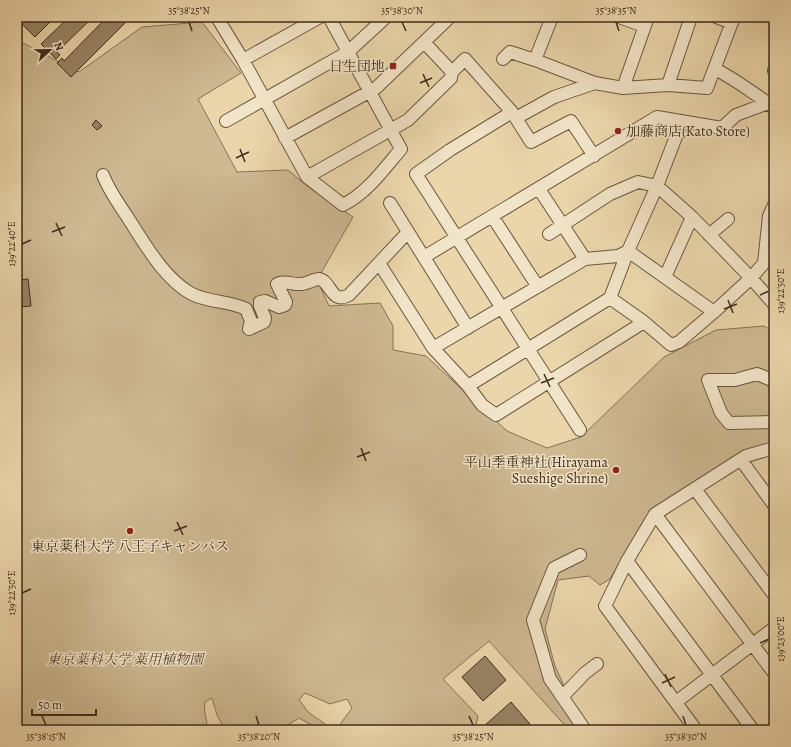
<svg xmlns="http://www.w3.org/2000/svg" width="791" height="747" font-family="Alegreya,'Noto Serif JP',serif">
  <rect width="100%" height="100%" fill="#ebd6ab"/>
  <filter id="stains"><feTurbulence type="fractalNoise" baseFrequency=".005" numOctaves="4"/><feColorMatrix values="0 0 0 0 .2 0 0 0 0 .09 0 0 0 0 .02 0 0 0 .5 -.17"/></filter>
  <radialGradient id="worn" r=".72"><stop offset=".6" stop-color="#630" stop-opacity="0"/><stop offset="1" stop-color="#630" stop-opacity=".3"/></radialGradient>
  <path fill="#ceb992" stroke="#867256" d="M 202,22 L 241,73 L 198,99 L 237,172 L 288,170 L 307,186 L 353,217 L 317,280 L 329,306 L 380,303 L 393,326 L 393,350 L 426,356 L 507,431 L 547,448 L 581,437 L 664,357 L 716,330 L 764,326 L 774,332 L 774,446 L 751,450 L 650,510 L 610,579 L 600,585 L 589,576 L 558,580 L 545,629 L 555,666 L 584,730 L 569,730 L 489,641 L 443,679 L 478,716 L 475,730 L 336,730 L 352,708 L 347,699 L 330,704 L 305,693 L 299,700 L 308,712 L 325,724 L 321,730 L 299,718 L 280,730 L 225,730 L 217,715 L 212,698 L 205,702 C 203,714 208,719 207,730 L 17,730 L 17,36 L 21,42 L 79,72 L 142,27 Z"/>
  <path fill="#988465" stroke="#3f2c19" d="M 30,17 L 55,17 L 35,37 L 20,22 L 24,18 L 26,21 Z
    M 69,17 L 93,17 L 57,52 L 60,55 L 56,59 L 41,44 Z
    M 107,17 L 131,17 L 71,77 L 57,63 L 62,58 L 64,61 Z
    M 96,120 L 102,126 L 97,130 L 92,125 Z
    M 28,279 L 31,306 L 18,307 L 17,280 Z
    M 485,656 L 506,680 L 483,701 L 462,677 Z
    M 511,702 L 535,730 L 486,730 L 483,727 Z"/>
  <g fill="none" stroke-linecap="round" stroke-linejoin="round">
    <g stroke="#6a563e" stroke-width="14">
      <path id="minor" d="M 552,17 L 535,60 L 595,83 L 623,88 L 668,85 L 707,88 L 734,17
        M 619,17 L 644,26
        M 716,17 L 732,23
        M 218,19 L 243,60 L 307,177 L 343,205 C 367,193 384,169 401,149 L 329,17
        M 503,59 L 510,52 L 535,60
        M 243,60 L 320,17
        M 715,69 C 735,79 750,91 768,103
        M 774,70 L 774,71
        M 452,72 L 465,59 L 512,112 L 531,142 L 571,121 L 594,156
        M 668,85 L 691,17
        M 623,88 L 648,17
        M 512,112 L 450,150 L 416,174 L 580,430
        M 516,118 L 554,97 L 595,83
        M 226,121 L 348,52 L 386,17
        M 285,138 L 376,88 L 450,17
        M 103,175 C 109,191 119,204 128,218 C 145,244 163,277 190,293 C 207,303 229,300 246,309 L 251,321 L 249,329
        M 307,177 L 408,120 L 451,78 L 452,72 L 424,42
        M 539,189 L 585,259
        M 390,203 L 468,328
        M 492,216 L 538,287
        M 549,234 L 610,194 L 638,182 L 657,186 L 692,217 L 751,278 L 774,304
        M 709,235 L 728,219
        M 424,257 L 657,117 L 722,128 L 736,115 L 768,103 L 774,108
        M 379,263 L 433,348 L 585,259 L 618,256 L 628,251 L 657,186 L 682,121
        M 665,277 L 692,217
        M 610,298 L 644,322 L 671,345 L 679,342 L 714,312 L 751,278 L 764,263 L 769,216 L 774,205
        M 249,329 L 264,322 L 265,318 L 260,306 L 260,302 L 265,301 L 279,307 L 285,305 L 286,302 L 277,284 C 285,280 293,285 301,284 C 307,284 314,279 319,279 C 331,281 331,305 349,295 L 408,232
        M 433,348 L 468,386 L 610,298 L 628,251 L 714,312
        M 774,381 L 757,374 L 735,380 L 708,380 L 721,413 L 729,423 L 772,422 L 774,425
        M 468,386 L 482,405 L 496,415 L 644,322
        M 741,460 L 774,505
        M 695,489 L 774,595
        M 655,514 L 774,673
        M 580,555 L 554,568 L 533,620 L 550,679 L 585,730
        M 627,561 L 753,730
        M 562,697 L 585,673 L 597,664
        M 676,702 L 774,628
        M 696,730 L 605,606 L 627,561 L 655,514 L 746,456 L 774,448"/>
    </g>
    <use href="#minor" stroke="#f2e4c8" stroke-width="12"/>
  </g>
  <path fill="none" stroke="#3f2c19" stroke-width="1.5" d="M 189,22 L 192,31M 402,22 L 406,31M 616,22 L 619,31M 423,74 L 429,87M 420,83 L 432,78M 240,149 L 245,162M 236,158 L 249,152M 56,223 L 62,236M 52,232 L 65,227M 22,244 L 31,240M 760,295 L 769,291M 728,300 L 733,313M 724,309 L 737,304M 544,374 L 550,387M 541,383 L 554,378M 361,448 L 366,461M 357,457 L 370,452M 177,522 L 183,535M 174,531 L 187,526M 22,593 L 31,589M 760,643 L 769,639M 665,674 L 671,687M 662,683 L 675,677M 42,716 L 46,725M 256,716 L 259,725M 469,716 L 473,725M 683,716 L 686,725"/>
  <g fill="#8f2418" stroke="#f2e4c8" stroke-width="1.5">
    <rect x="389" y="62" width="8" height="8" rx="2"/>
    <circle cx="618" cy="131" r="4"/>
    <circle cx="616" cy="470" r="4"/>
    <circle cx="130" cy="531" r="4"/>
  </g>
  <g text-anchor="middle" dominant-baseline="central" stroke-width="3" stroke-linejoin="round" paint-order="stroke">
    <g font-size="14" fill="#3f2c19" stroke="#f2e4c8" text-anchor="end">
      <text x="385" y="66">日生団地</text>
      <text x="626" y="131" text-anchor="start">加藤商店(Kato Store)</text>
      <text x="608" y="462">平山季重神社(Hirayama<tspan x="608" dy="16">Sueshige Shrine)</tspan></text>
      <text x="130" y="546" text-anchor="middle">東京薬科大学 八王子キャンパス</text>
    </g>
    <g font-size="14" font-style="italic" fill="#5c4831" stroke="#f2e4c8">
      <text x="125" y="659">東京薬科大学 薬用植物園</text>
    </g>
  </g>
  <rect width="791" height="747" fill="none" stroke="#ebd6ab" stroke-width="44"/>
  <g transform="translate(50 50) rotate(68)" stroke="#f2e4c8" stroke-width="3" paint-order="stroke">
  <path d="M0-3L7 15L0 10L-7 15Z" fill="#3f2c19"/>
  <text y="-6" font-size="11" font-weight="bold" text-anchor="middle" fill="#3f2c19">N</text>
  </g>
  <path d="M32 709v6h64v-6" fill="none" stroke="#3f2c19" stroke-width="2"/>
  <text x="38" y="709" font-size="12" fill="#3f2c19" stroke="#f2e4c8" stroke-width="3" paint-order="stroke">50 m</text>
  <rect x="22" y="22" width="747" height="703" fill="none" stroke="#3f2c19" stroke-width="1.5"/>
  <g font-size="10" text-anchor="middle" fill="#3f2c19">
    <text x="189" y="14">35°38'25"N</text>
    <text x="402" y="14">35°38'30"N</text>
    <text x="616" y="14">35°38'35"N</text>
    <text transform="translate(11 244) rotate(-90)" y="4">139°22'40"E</text>
    <text transform="translate(780 291) rotate(-90)" y="4">139°22'50"E</text>
    <text transform="translate(11 593) rotate(-90)" y="4">139°22'50"E</text>
    <text transform="translate(780 639) rotate(-90)" y="4">139°23'00"E</text>
    <text x="46" y="740">35°38'15"N</text>
    <text x="259" y="740">35°38'20"N</text>
    <text x="473" y="740">35°38'25"N</text>
    <text x="686" y="740">35°38'30"N</text>
  </g>
  <rect width="100%" height="100%" filter="url(#stains)"/>
  <rect width="100%" height="100%" fill="url(#worn)"/>
</svg>
